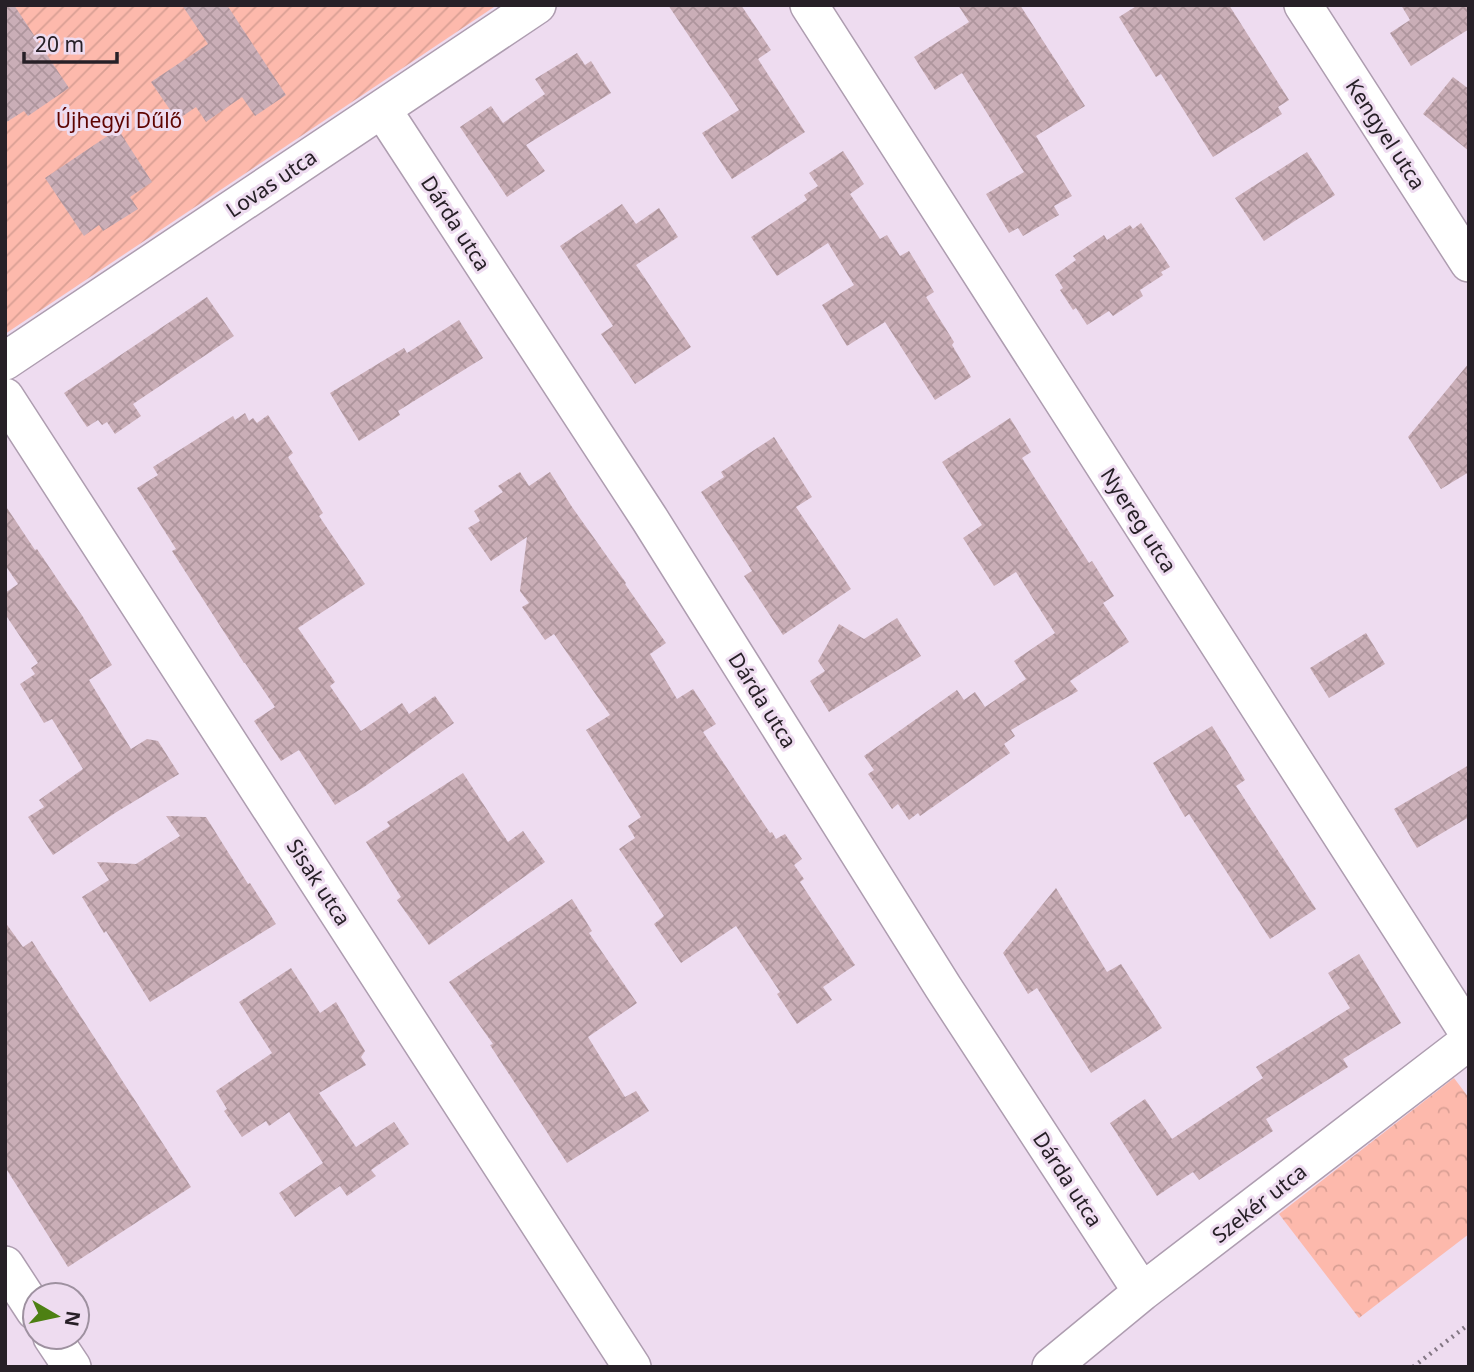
<svg xmlns="http://www.w3.org/2000/svg" width="1474" height="1372" font-family="'Noto Sans',sans-serif">
  <defs>
    <pattern id="park-crowns" width="20" height="18" patternUnits="userSpaceOnUse" patternTransform="scale(1.75)"><rect width="20" height="18" fill="#fdb9ac"/><path d="M2 6a3 3 0 1 1 6 0M12 15a3 3 0 1 1 6 0" fill="none" stroke="#d99f94"/></pattern>
    <pattern id="garden-furrows" width="10" height="10" patternUnits="userSpaceOnUse" patternTransform="scale(1.75)"><rect width="10" height="10" fill="#fdb9ac"/><path d="M-1 1l2-2M0 10L10 0M9 11l2-2" fill="none" stroke="#d99f94"/></pattern>
    <pattern id="building-cross-hatch" width="8" height="8" patternUnits="userSpaceOnUse" patternTransform="scale(1.75)"><rect width="8" height="8" fill="#caaeb7"/><path d="M0 0l8 8M0 8l8-8" fill="none" stroke="#ae959d"/></pattern>
  </defs>
  <rect width="100%" height="100%" fill="#eedcf0"/>
  <path fill="url(#park-crowns)" d="M 1454,1078 L 1469,1098 L 1469,1234 L 1359,1318 L 1279,1214 Z"/>
  <path fill="url(#garden-furrows)" d="M 5,5 L 497,5 L 5,334 Z"/>
  <path fill="url(#building-cross-hatch)" d="M 5,5 L 14,5 L 69,88 L 28,116 L 24,111 L 5,123 Z
    M 182,5 L 227,5 L 286,95 L 255,116 L 242,97 L 206,122 L 196,107 L 177,120 L 151,82 L 208,44 Z
    M 668,5 L 741,5 L 771,50 L 758,59 L 805,132 L 732,179 L 702,133 L 739,110 Z
    M 958,5 L 1020,5 L 1085,106 L 1036,136 L 1072,196 L 1054,206 L 1059,215 L 1023,236 L 1018,228 L 1009,233 L 986,194 L 1024,172 L 962,73 L 935,90 L 914,57 L 969,22 Z
    M 1138,5 L 1229,5 L 1289,100 L 1278,107 L 1282,114 L 1213,157 L 1161,74 L 1156,77 L 1119,17 Z
    M 1401,5 L 1469,5 L 1469,29 L 1411,66 L 1390,33 L 1410,20 Z
    M 577,53 L 585,65 L 591,61 L 611,93 L 526,145 L 545,171 L 507,197 L 460,127 L 491,106 L 503,123 L 545,94 L 535,79 Z
    M 1453,77 L 1469,89 L 1469,151 L 1423,114 Z
    M 118,129 L 152,182 L 130,197 L 138,209 L 103,231 L 99,225 L 84,236 L 45,178 Z
    M 843,151 L 864,184 L 850,194 L 880,239 L 887,235 L 900,256 L 909,251 L 934,292 L 926,297 L 954,342 L 952,345 L 971,377 L 935,400 L 885,322 L 847,346 L 822,305 L 854,285 L 828,243 L 777,276 L 751,237 L 807,200 L 804,195 L 818,186 L 809,173 Z
    M 1307,152 L 1335,195 L 1264,241 L 1235,198 Z
    M 622,204 L 636,224 L 659,208 L 678,237 L 636,265 L 691,347 L 635,384 L 601,334 L 613,326 L 560,246 Z
    M 1141,223 L 1170,267 L 1161,272 L 1163,275 L 1140,290 L 1143,296 L 1113,316 L 1109,311 L 1087,325 L 1076,308 L 1073,310 L 1060,290 L 1063,288 L 1055,275 L 1076,260 L 1073,256 L 1104,235 L 1107,240 L 1130,225 L 1133,229 Z
    M 207,297 L 234,336 L 133,404 L 141,416 L 115,434 L 107,422 L 102,425 L 98,420 L 87,427 L 64,393 Z
    M 459,320 L 483,358 L 398,411 L 400,415 L 359,441 L 330,393 L 404,348 L 407,353 Z
    M 1469,363 L 1469,472 L 1441,489 L 1408,437 Z
    M 245,413 L 249,421 L 253,418 L 257,423 L 268,415 L 293,453 L 288,457 L 323,513 L 319,516 L 365,584 L 298,628 L 335,682 L 330,686 L 361,731 L 402,703 L 409,714 L 435,696 L 454,723 L 364,787 L 335,805 L 299,750 L 281,761 L 254,721 L 275,707 L 245,663 L 244,663 L 172,551 L 176,549 L 137,488 L 158,475 L 153,467 L 233,416 L 235,420 Z
    M 1010,418 L 1031,452 L 1022,458 L 1089,563 L 1092,561 L 1114,596 L 1103,603 L 1129,642 L 1070,681 L 1078,691 L 1011,730 L 1015,736 L 1004,744 L 1010,753 L 920,816 L 918,813 L 909,820 L 898,804 L 892,809 L 868,774 L 874,770 L 864,756 L 957,690 L 964,700 L 975,692 L 985,707 L 1026,679 L 1014,661 L 1055,633 L 1016,572 L 994,586 L 963,538 L 982,525 L 942,462 Z
    M 774,437 L 812,497 L 796,507 L 851,589 L 783,635 L 744,576 L 752,571 L 701,492 L 724,477 L 721,472 Z
    M 520,472 L 529,486 L 550,472 L 572,507 L 626,583 L 625,584 L 666,643 L 650,654 L 677,699 L 693,689 L 716,724 L 703,732 L 770,833 L 772,832 L 776,839 L 785,834 L 802,859 L 794,865 L 804,879 L 800,882 L 855,965 L 823,987 L 832,1000 L 797,1024 L 777,994 L 780,992 L 736,926 L 681,963 L 654,924 L 664,916 L 619,849 L 635,838 L 628,826 L 641,817 L 586,730 L 610,715 L 554,634 L 545,640 L 522,607 L 529,603 L 520,591 L 527,537 L 491,561 L 468,528 L 480,521 L 474,511 L 503,492 L 498,486 Z
    M 5,505 L 35,550 L 37,549 L 83,617 L 112,665 L 89,680 L 131,749 L 147,739 L 158,741 L 179,774 L 115,813 L 53,855 L 28,817 L 44,807 L 39,800 L 83,769 L 52,719 L 44,723 L 20,684 L 35,674 L 31,668 L 38,663 L 5,614 L 5,593 L 18,584 L 5,565 Z
    M 897,618 L 921,656 L 829,712 L 810,681 L 825,671 L 818,661 L 839,624 L 864,639 Z
    M 1366,633 L 1385,664 L 1329,698 L 1310,668 Z
    M 1212,726 L 1245,780 L 1236,786 L 1316,909 L 1270,939 L 1189,814 L 1185,817 L 1153,763 Z
    M 1469,765 L 1469,817 L 1417,848 L 1394,809 Z
    M 463,773 L 508,842 L 523,831 L 545,862 L 429,945 L 397,900 L 401,897 L 366,842 L 390,826 L 387,822 Z
    M 166,816 L 206,817 L 248,884 L 250,883 L 276,924 L 150,1002 L 106,931 L 104,933 L 82,897 L 109,880 L 97,862 L 136,864 L 180,836 Z
    M 1056,888 L 1107,972 L 1121,964 L 1162,1028 L 1091,1073 L 1037,988 L 1028,994 L 1003,953 Z
    M 572,899 L 592,931 L 589,933 L 637,1003 L 588,1037 L 625,1097 L 636,1091 L 649,1111 L 567,1163 L 490,1045 L 493,1044 L 449,982 Z
    M 5,922 L 23,947 L 32,941 L 191,1187 L 68,1267 L 5,1167 Z
    M 1359,954 L 1401,1023 L 1343,1059 L 1348,1067 L 1266,1119 L 1273,1131 L 1199,1180 L 1193,1172 L 1157,1196 L 1110,1123 L 1145,1099 L 1172,1139 L 1263,1078 L 1256,1067 L 1350,1008 L 1328,973 Z
    M 291,968 L 320,1013 L 336,1002 L 365,1051 L 361,1057 L 366,1065 L 319,1093 L 356,1147 L 394,1122 L 409,1144 L 371,1170 L 376,1176 L 347,1196 L 340,1186 L 295,1217 L 279,1193 L 323,1163 L 289,1112 L 269,1126 L 266,1121 L 242,1137 L 224,1111 L 227,1109 L 216,1091 L 272,1053 L 239,1002 Z"/>
  <g fill="none" stroke-linecap="round" stroke-linejoin="round">
    <g stroke="#ae9db0" stroke-width="40">
      <path id="minor" d="M 809,5 L 1469,1034
        M 1303,5 L 1469,263
        M 382,109 L 649,518 L 943,987 L 1142,1292
        M 5,361 L 537,5
        M 5,397 L 632,1367
        M 5,1265 L 35,1311
        M 52,1337 L 72,1367
        M 1051,1367 L 1142,1292 L 1469,1041"/>
    </g>
    <path stroke="#837784" stroke-width="4.5" stroke-dasharray="2 5" stroke-linecap="butt" d="M 1413,1367 L 1469,1324"/>
    <use href="#minor" stroke="#fff" stroke-width="37"/>
  </g>
  <g text-anchor="middle" dominant-baseline="central" stroke-width="6" stroke-linejoin="round" paint-order="stroke">
    <g font-size="21" fill="#5e0400" stroke="#eedcf0">
      <text x="119" y="120">Újhegyi Dűlő</text>
    </g>
    <g font-size="21" fill="#272027" stroke="#eedcf0">
      <text transform="translate(1386 134) rotate(57)">Kengyel utca</text>
      <text transform="translate(271 183) rotate(-34)">Lovas utca</text>
      <text transform="translate(456 223) rotate(57)">Dárda utca</text>
      <text transform="translate(1139 520) rotate(57)">Nyereg utca</text>
      <text transform="translate(763 700) rotate(58)">Dárda utca</text>
      <text transform="translate(319 882) rotate(57)">Sisak utca</text>
      <text transform="translate(1068 1179) rotate(57)">Dárda utca</text>
      <text transform="translate(1259 1203) rotate(-38)">Szekér utca</text>
    </g>
  </g>
  <rect width="1474" height="1372" fill="none" stroke="#272027" stroke-width="14"/>
  <g transform="translate(56 1316) rotate(99)"><circle r="33" fill="#eedcf0" stroke="#9e91a0" stroke-width="2"/>
  <path d="M0-5L12 26L0 18L-12 26Z" fill="#4d8013"/>
  <text y="-10" font-size="19" font-weight="bold" text-anchor="middle" fill="#272027">N</text>
  </g>
  <path d="M24 52v10h93v-10" fill="none" stroke="#272027" stroke-width="3.5"/>
  <text x="35" y="52" font-size="21" fill="#272027" stroke="#eedcf0" stroke-width="5" paint-order="stroke">20 m</text>
</svg>
